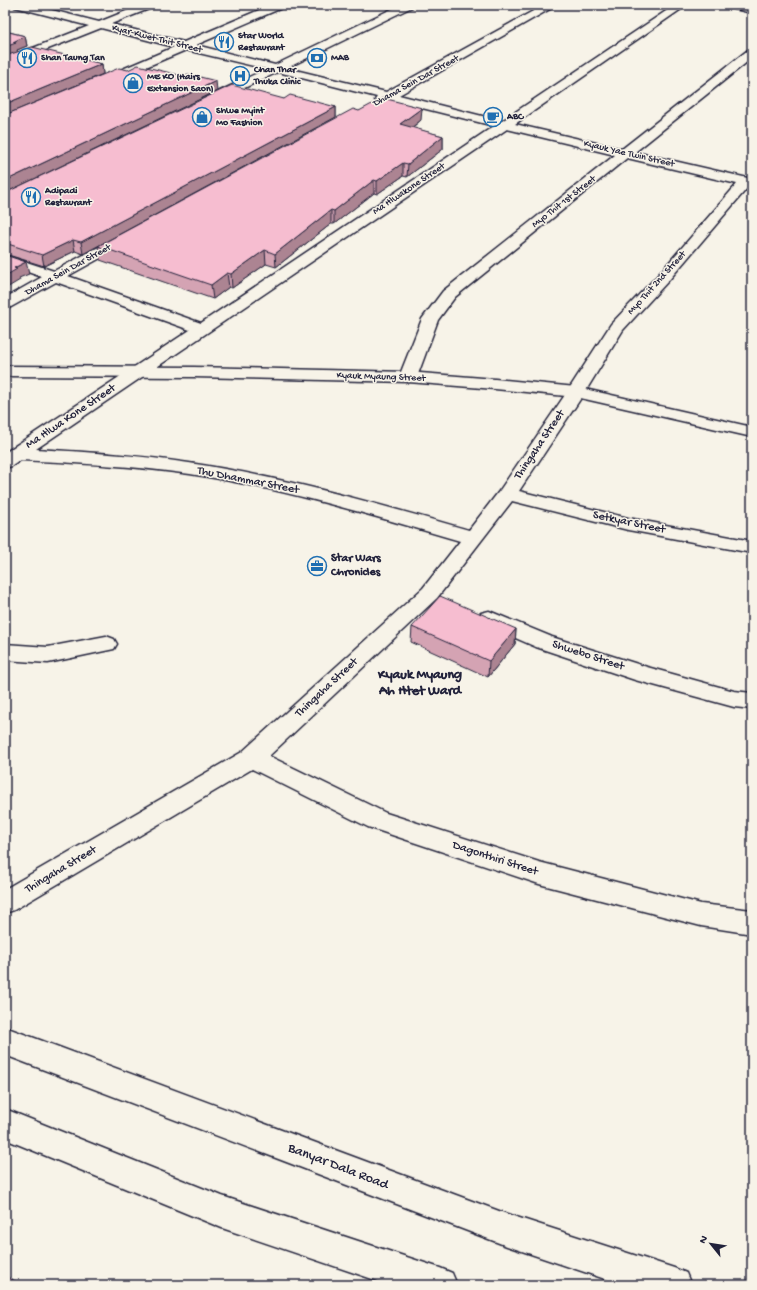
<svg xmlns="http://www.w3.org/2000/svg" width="757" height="1290" font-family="'Gochi Hand',sans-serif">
  <rect width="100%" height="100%" fill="#f7f3e8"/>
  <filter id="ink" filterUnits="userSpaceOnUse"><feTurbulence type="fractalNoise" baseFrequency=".025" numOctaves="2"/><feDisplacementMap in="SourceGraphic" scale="8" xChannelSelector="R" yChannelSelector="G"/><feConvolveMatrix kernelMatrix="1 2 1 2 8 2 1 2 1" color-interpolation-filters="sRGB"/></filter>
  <g filter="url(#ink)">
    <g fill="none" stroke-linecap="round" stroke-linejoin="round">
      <g stroke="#22223b" stroke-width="3">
        <path id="street" d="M 14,5 L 32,5 L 99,22 L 141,5 L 155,5 L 154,7 L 111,24 L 184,42 L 271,5 L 285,5 L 284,7 L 196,45 L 275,65 L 400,5 L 413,5 L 412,7 L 287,68 L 386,92 L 544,5 L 557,5 L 399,95 L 502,121 L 675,5 L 687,5 L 515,124 L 622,149 L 748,50 L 752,49 L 752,58 L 635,152 L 752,179 L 752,187 L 749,186 L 669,280 L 623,330 L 585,392 L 519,491 L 628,518 L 752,541 L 752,553 L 628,530 L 512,501 L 437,598 L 269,756 L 386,813 L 539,862 L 701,904 L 752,910 L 752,934 L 701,926 L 539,884 L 368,827 L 252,769 L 14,910 L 5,913 L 5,889 L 242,752 L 423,588 L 460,541 C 371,515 281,488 190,474 C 134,466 77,463 21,460 L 12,466 L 5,468 L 5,454 L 9,450 L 190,330 L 56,282 L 11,307 L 5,309 L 5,298 L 42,277 L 5,264 L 5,255 L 54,271 L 121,235 L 126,234 L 131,235 L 133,238 L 131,241 L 68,276 L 201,323 L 494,126 L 390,100 L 381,104 L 377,103 L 375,100 L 377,97 L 278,72 L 211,104 L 207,103 L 205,100 L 207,97 L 266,69 L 186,50 L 101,86 L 97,84 L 95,82 L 97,80 L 174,47 L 101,28 L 5,66 L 5,59 L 89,26 L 15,7 ZM 507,129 L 615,155 L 443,291 L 422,319 L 399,377 L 402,381 L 408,382 L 414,381 L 417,377 L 438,320 L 455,297 L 627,158 L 737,184 L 659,274 L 611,324 L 567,392 L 500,490 L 469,530 C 377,504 284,477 189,463 C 138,455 87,452 36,449 Z
          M 725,5 L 744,5 L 752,7 L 752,13 L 726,7 Z
          M 489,611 L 552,637 L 647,667 L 734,691 L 752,693 L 752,709 L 734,707 L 635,680 L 536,647 L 481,623 L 478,618 L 481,613 Z
          M 106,636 L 114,639 L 117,644 L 114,649 L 48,663 L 5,660 L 5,644 L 48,647 Z"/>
      </g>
      <g stroke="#22223b" stroke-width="3">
        <path id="secondary" d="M 5,366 L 194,367 L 408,372 L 495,379 L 576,387 L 752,427 L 752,437 L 576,397 L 495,389 L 408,382 L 194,377 L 5,376 Z"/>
      </g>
      <g stroke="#22223b" stroke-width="3">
        <path id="primary" d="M 5,1027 L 507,1214 L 674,1268 L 686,1273 L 691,1285 L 623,1285 L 507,1246 L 5,1055 Z
          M 5,1109 L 222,1196 L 440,1268 L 452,1273 L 457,1285 L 390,1285 L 222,1228 L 5,1139 Z"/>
      </g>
      <use href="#street" fill="#f7f3e8" fill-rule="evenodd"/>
      <use href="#secondary" fill="#f7f3e8" fill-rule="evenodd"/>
      <use href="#primary" fill="#f7f3e8" fill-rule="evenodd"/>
    </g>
    <path fill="#d4a3b3" stroke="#22223b" d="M 5,31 L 25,36 L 27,46 L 17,50 L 18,52 L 102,64 L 103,74 L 47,98 L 217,91 L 45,174 L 284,99 L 336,107 L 336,117 L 83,254 L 75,251 L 44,266 L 5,254 Z
      M 359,111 L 421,120 L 412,128 L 443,136 L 443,149 L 407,177 L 403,176 L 377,194 L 374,193 L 334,224 L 331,224 L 276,267 L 266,264 L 232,288 L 229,287 L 213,299 L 100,260 L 98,246 Z
      M 412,627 L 516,629 L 515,644 L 488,677 L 411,642 Z"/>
    <path fill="#ac8492" stroke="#22223b" d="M 25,36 L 27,46 L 17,50 L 18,52 L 5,58 L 5,47 L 13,42 Z
      M 102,64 L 103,74 L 5,115 L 5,104 Z
      M 216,81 L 217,91 L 5,193 L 5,181 Z
      M 336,107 L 336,117 L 83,254 L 81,242 Z
      M 422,108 L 421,120 L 400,137 L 400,124 Z
      M 443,136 L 443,149 L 407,177 L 408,164 Z
      M 403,163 L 403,176 L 377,194 L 377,181 Z
      M 374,180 L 374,193 L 334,224 L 334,211 Z
      M 331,210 L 331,224 L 276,267 L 275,254 Z
      M 73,240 L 75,251 L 44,266 L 42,255 Z
      M 265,250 L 266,264 L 232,288 L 231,274 Z
      M 26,262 L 29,274 L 19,278 L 20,280 L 5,289 L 5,276 L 14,268 Z
      M 227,273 L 229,287 L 213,299 L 211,285 Z
      M 516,629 L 515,644 L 488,677 L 489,661 Z"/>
    <path fill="#f6bdd0" stroke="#22223b" d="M 5,31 L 25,36 L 13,42 L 16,43 L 5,47 Z
      M 32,47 L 102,64 L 5,104 L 5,56 Z
      M 138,65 L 183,76 L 188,74 L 216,81 L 5,181 L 5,115 L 119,68 L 128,70 Z
      M 232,85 L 284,99 L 290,95 L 336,107 L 81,242 L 73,240 L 42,255 L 5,243 L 5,193 Z
      M 383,98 L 422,108 L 400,124 L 443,136 L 408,164 L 403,163 L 377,181 L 374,180 L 334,211 L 331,210 L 275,254 L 265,250 L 231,274 L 227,273 L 211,285 L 98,246 L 353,109 L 359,111 Z
      M 5,255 L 26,262 L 14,268 L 17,269 L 5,276 Z
      M 440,596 L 516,629 L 489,661 L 412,627 Z
      M 5,1276 L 24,1285 L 5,1285 Z"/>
  </g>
  <defs>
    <g id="restaurant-ring" transform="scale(1)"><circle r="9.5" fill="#f7f3e8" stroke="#1f6fb2" stroke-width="1.5"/><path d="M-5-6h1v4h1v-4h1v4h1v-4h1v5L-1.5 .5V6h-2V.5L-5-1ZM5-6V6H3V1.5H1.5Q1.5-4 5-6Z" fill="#1f6fb2"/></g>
    <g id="bank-ring" transform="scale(1)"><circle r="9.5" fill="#f7f3e8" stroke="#1f6fb2" stroke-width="1.5"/><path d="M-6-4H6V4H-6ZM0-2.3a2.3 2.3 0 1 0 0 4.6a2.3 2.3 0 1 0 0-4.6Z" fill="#1f6fb2"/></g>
    <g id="hospital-ring" transform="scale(1)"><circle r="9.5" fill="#f7f3e8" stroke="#1f6fb2" stroke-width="1.5"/><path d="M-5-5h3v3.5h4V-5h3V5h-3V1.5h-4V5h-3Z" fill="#1f6fb2"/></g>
    <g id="shop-ring" transform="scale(1)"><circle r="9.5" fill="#f7f3e8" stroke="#1f6fb2" stroke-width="1.5"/><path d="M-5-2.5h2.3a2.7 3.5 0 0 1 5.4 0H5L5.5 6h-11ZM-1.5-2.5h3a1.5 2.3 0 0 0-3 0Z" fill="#1f6fb2"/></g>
    <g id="cafe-ring" transform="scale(1)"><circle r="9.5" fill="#f7f3e8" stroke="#1f6fb2" stroke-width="1.5"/><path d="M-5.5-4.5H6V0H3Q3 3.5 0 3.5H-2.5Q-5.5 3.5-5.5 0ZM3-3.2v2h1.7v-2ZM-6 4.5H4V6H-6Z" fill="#1f6fb2"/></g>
    <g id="office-ring" transform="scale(1)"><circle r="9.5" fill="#f7f3e8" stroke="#1f6fb2" stroke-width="1.5"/><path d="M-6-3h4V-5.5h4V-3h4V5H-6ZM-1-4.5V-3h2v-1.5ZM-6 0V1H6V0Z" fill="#1f6fb2"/></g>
  </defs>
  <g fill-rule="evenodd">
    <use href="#restaurant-ring" x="224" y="42"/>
    <use href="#restaurant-ring" x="27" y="58"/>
    <use href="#bank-ring" x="317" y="58"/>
    <use href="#hospital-ring" x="240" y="76"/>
    <use href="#shop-ring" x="133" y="83"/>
    <use href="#shop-ring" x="202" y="117"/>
    <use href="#cafe-ring" x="493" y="117"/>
    <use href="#restaurant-ring" x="31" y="197"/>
    <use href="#office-ring" x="317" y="566"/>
  </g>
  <g text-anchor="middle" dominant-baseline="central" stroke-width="3" stroke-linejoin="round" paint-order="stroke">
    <g font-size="10" font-weight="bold" fill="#22223b" stroke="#f7f3e8" text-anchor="start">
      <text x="238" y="36">Star World<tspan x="238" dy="12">Restaurant</tspan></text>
      <text x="41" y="58">Shan Taung Tan</text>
      <text x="331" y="58">MAB</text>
      <text x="254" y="70">Chan Thar<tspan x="254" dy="12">Thuka Clinic</tspan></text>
      <text x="147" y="77">ME KO (Hairs<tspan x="147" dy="12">Extension Saon)</tspan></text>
      <text x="216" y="111">Shwe Myint<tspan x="216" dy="12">Mo Fashion</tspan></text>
      <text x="507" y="117">ABC</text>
      <text x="45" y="191">Adipadi<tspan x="45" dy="12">Restaurant</tspan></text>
    </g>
    <g font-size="10" fill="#22223b" stroke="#f7f3e8">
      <text transform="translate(157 39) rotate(14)">Kyar-Kwet-Thit Street</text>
      <text transform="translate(416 81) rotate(-29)">Dhama Sein Dar Street</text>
      <text transform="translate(629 154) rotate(13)">Kyauk Yae Twin Street</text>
      <text transform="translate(409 189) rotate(-34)">Ma Hlwakone Street</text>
      <text transform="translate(564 202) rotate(-38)">Myo Thit 1st Street</text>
      <text transform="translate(68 270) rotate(-29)">Dhama Sein Dar Street</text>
      <text transform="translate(657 283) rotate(-48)">Myo Thit 2nd Street</text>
      <text transform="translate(381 377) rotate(2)">Kyauk Myaung Street</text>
    </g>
    <g font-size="12" fill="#22223b" stroke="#f7f3e8">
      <text transform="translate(71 417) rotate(-34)">Ma Hlwa Kone Street</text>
      <text transform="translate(540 445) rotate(-56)">Thingaha Street</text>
      <text transform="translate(248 481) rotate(11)">Thu Dhammar Street</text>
      <text transform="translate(629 523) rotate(12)">Setkyar Street</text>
      <text transform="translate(588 656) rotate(18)">Shwebo Street</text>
      <text transform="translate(327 688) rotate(-43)">Thingaha Street</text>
      <text transform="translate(495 859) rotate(18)">Dagonthiri Street</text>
      <text transform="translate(61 870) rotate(-31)">Thingaha Street</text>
    </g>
    <g font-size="12" font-weight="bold" fill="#22223b" stroke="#f7f3e8" text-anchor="start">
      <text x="331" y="559">Star Wars<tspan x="331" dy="14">Chronicles</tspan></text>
    </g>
    <g font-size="14" font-weight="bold" fill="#22223b" stroke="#f7f3e8">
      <text x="420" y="675">Kyauk Myaung<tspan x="420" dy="16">Ah Htet Ward</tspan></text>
    </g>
    <g font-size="14" fill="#22223b" stroke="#f7f3e8">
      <text transform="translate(338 1167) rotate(21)">Banyar Dala Road</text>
    </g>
  </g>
  <rect width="757" height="1290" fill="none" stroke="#f7f3e8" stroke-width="20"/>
  <rect x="10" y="10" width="737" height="1270" fill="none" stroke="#22223b" stroke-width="1.5" filter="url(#ink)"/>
  <g transform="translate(711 1244) rotate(300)" stroke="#f7f3e8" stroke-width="3" paint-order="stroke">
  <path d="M0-3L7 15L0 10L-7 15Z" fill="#22223b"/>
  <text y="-6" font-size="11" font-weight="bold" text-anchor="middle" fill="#22223b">N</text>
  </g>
</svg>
